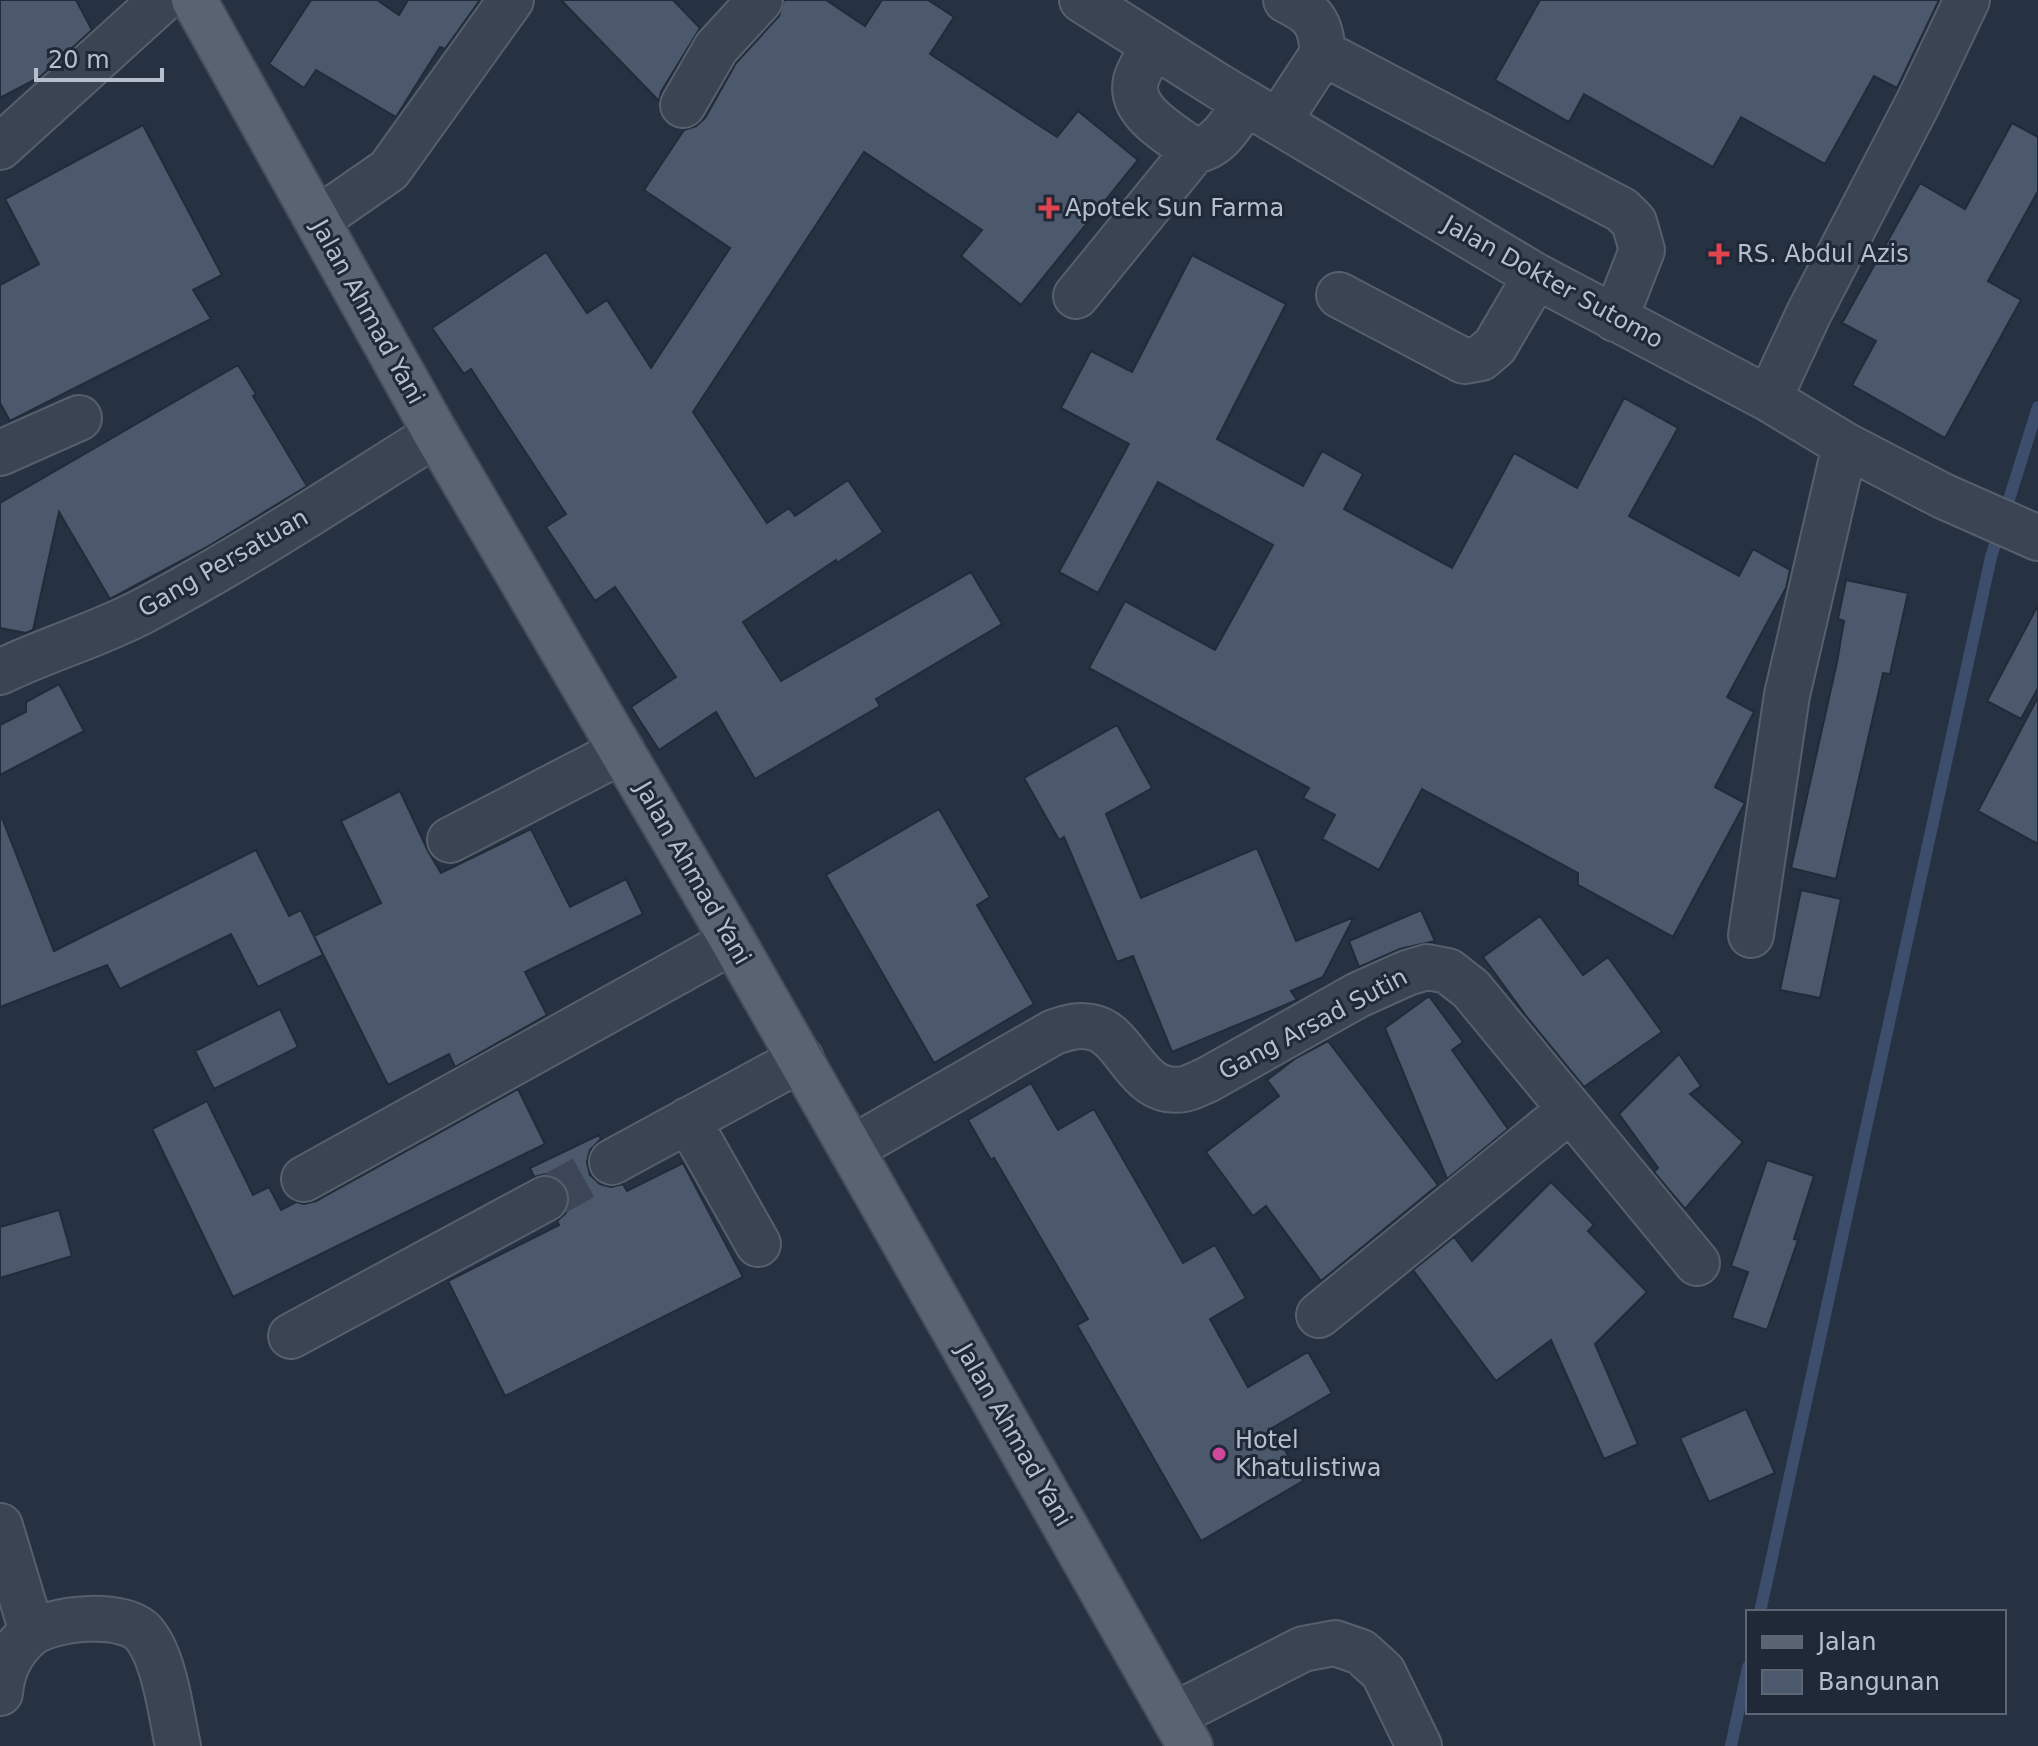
<svg xmlns="http://www.w3.org/2000/svg" width="2038" height="1746" font-family="'DejaVu Sans',sans-serif">
  <rect width="100%" height="100%" fill="#263142"/>
  <g fill="none" stroke-linecap="round" stroke-linejoin="round">
    <path stroke="#3c4e6b" stroke-width="12" d="M 1760,1612 L 1991,557 L 2038,407
      M 1731,1746 L 1748,1667"/>
  </g>
  <path fill="#4c586b" stroke="#212b39" stroke-width="2" d="M 0,0 L 76,0 L 92,30 L 40,77 L 0,98 Z
    M 311,0 L 377,0 L 399,15 L 408,0 L 480,0 L 445,49 L 440,47 L 396,117 L 316,70 L 304,88 L 269,64 Z
    M 561,0 L 673,0 L 700,28 L 661,92 L 659,101 Z
    M 784,0 L 826,0 L 865,26 L 882,0 L 928,0 L 954,17 L 930,54 L 1057,137 L 1078,111 L 1138,160 L 1021,305 L 961,256 L 982,230 L 864,152 L 693,412 L 767,523 L 789,508 L 795,516 L 848,480 L 883,532 L 837,563 L 836,560 L 743,622 L 781,681 L 971,572 L 1002,624 L 876,699 L 880,706 L 755,779 L 716,712 L 659,750 L 631,707 L 676,677 L 615,587 L 595,601 L 546,527 L 566,514 L 471,369 L 464,374 L 432,328 L 546,252 L 587,313 L 607,300 L 651,368 L 730,248 L 644,190 L 684,130 L 696,126 L 705,118 L 736,63 L 779,16 Z
    M 1540,0 L 1939,0 L 1897,88 L 1874,76 L 1825,164 L 1741,117 L 1713,167 L 1584,94 L 1569,122 L 1495,80 Z
    M 2012,123 L 2038,137 L 2038,191 L 1988,281 L 2021,300 L 1945,438 L 1852,385 L 1876,341 L 1842,323 L 1920,183 L 1965,209 Z
    M 143,125 L 222,275 L 193,290 L 211,319 L 10,421 L 0,403 L 0,285 L 39,264 L 5,199 Z
    M 1192,255 L 1286,304 L 1217,439 L 1303,486 L 1322,451 L 1363,474 L 1344,509 L 1452,568 L 1514,453 L 1577,488 L 1624,398 L 1678,428 L 1629,516 L 1739,576 L 1753,549 L 1790,570 L 1786,588 L 1727,697 L 1754,712 L 1715,787 L 1745,803 L 1673,937 L 1578,885 L 1578,873 L 1422,789 L 1379,870 L 1322,839 L 1335,815 L 1303,798 L 1309,788 L 1089,668 L 1125,601 L 1215,650 L 1273,545 L 1158,482 L 1098,593 L 1059,572 L 1129,444 L 1061,408 L 1091,351 L 1132,372 Z
    M 238,365 L 256,394 L 253,396 L 307,486 L 207,547 L 110,599 L 59,512 L 33,630 L 26,633 L 0,628 L 0,503 Z
    M 1846,580 L 1908,593 L 1890,674 L 1883,673 L 1836,879 L 1791,868 L 1837,662 L 1844,621 L 1838,619 Z
    M 2038,605 L 2038,688 L 2021,719 L 1987,701 Z
    M 59,684 L 84,731 L 0,775 L 0,725 L 26,712 L 26,702 Z
    M 2038,697 L 2038,844 L 1978,811 Z
    M 1117,725 L 1152,788 L 1106,814 L 1141,898 L 1257,848 L 1296,941 L 1354,917 L 1323,977 L 1291,991 L 1297,1000 L 1172,1052 L 1133,956 L 1117,962 L 1064,837 L 1059,840 L 1024,778 Z
    M 400,791 L 428,851 L 441,873 L 531,829 L 570,907 L 626,879 L 643,914 L 525,972 L 547,1015 L 455,1067 L 449,1054 L 388,1085 L 314,936 L 381,903 L 341,821 Z
    M 939,809 L 990,897 L 977,905 L 1034,1004 L 934,1063 L 826,875 Z
    M 0,818 L 2,818 L 54,951 L 256,850 L 289,916 L 301,910 L 323,955 L 258,987 L 231,934 L 120,989 L 107,965 L 0,1007 Z
    M 1801,890 L 1841,899 L 1820,998 L 1780,990 Z
    M 1421,910 L 1435,941 L 1400,949 L 1359,967 L 1349,941 Z
    M 1540,916 L 1583,975 L 1608,957 L 1662,1032 L 1584,1087 L 1526,1016 L 1483,957 Z
    M 1429,996 L 1463,1042 L 1452,1050 L 1508,1129 L 1447,1179 L 1385,1028 Z
    M 280,1009 L 298,1047 L 214,1089 L 195,1051 Z
    M 1328,1041 L 1438,1185 L 1321,1281 L 1266,1206 L 1253,1216 L 1206,1152 L 1279,1096 L 1267,1080 L 1296,1058 Z
    M 1679,1054 L 1701,1086 L 1690,1094 L 1743,1142 L 1685,1209 L 1654,1172 L 1658,1168 L 1619,1114 Z
    M 1031,1083 L 1058,1130 L 1094,1109 L 1183,1263 L 1215,1245 L 1246,1298 L 1210,1319 L 1248,1387 L 1308,1352 L 1332,1393 L 1272,1428 L 1303,1481 L 1201,1541 L 1077,1325 L 1088,1319 L 994,1158 L 991,1160 L 968,1120 Z
    M 518,1089 L 545,1144 L 233,1297 L 152,1129 L 207,1101 L 253,1195 L 269,1187 L 281,1210 L 296,1202 L 304,1204 L 316,1201 Z
    M 599,1135 L 601,1139 L 590,1150 L 587,1162 L 590,1175 L 600,1184 L 611,1187 L 623,1184 L 627,1191 L 683,1163 L 743,1277 L 505,1396 L 448,1281 L 559,1225 L 557,1221 L 566,1213 L 570,1200 L 567,1188 L 557,1177 L 546,1174 L 534,1177 L 530,1168 Z
    M 1767,1160 L 1814,1176 L 1794,1239 L 1798,1240 L 1767,1330 L 1732,1318 L 1748,1272 L 1731,1266 Z
    M 1551,1182 L 1594,1225 L 1588,1231 L 1647,1292 L 1595,1344 L 1638,1444 L 1604,1459 L 1551,1340 L 1496,1381 L 1413,1270 L 1454,1237 L 1472,1261 Z
    M 59,1210 L 72,1256 L 0,1278 L 0,1227 Z
    M 1746,1409 L 1775,1473 L 1709,1502 L 1680,1438 Z"/>
  <g fill="none" stroke-linecap="round" stroke-linejoin="round">
    <path stroke="#3c4657" stroke-width="44" stroke-dasharray="44 22" stroke-linecap="butt" d="M 545,1199 L 612,1162"/>
    <g stroke="#565f6c" stroke-width="48">
      <path id="minor" d="M 1082,0 L 1218,86 L 1536,276 L 1769,399 L 1845,445 L 1943,496 L 2038,538
        M 1286,0 C 1314,14 1320,21 1323,53
        M 1154,46 C 1148,56 1139,69 1136,80 C 1128,112 1172,134 1194,151 C 1220,147 1231,123 1246,103
        M 683,105 L 716,48 L 760,0
        M 1278,122 L 1323,53 L 1622,210 L 1634,222 L 1642,250 L 1615,319
        M 0,147 L 162,0
        M 317,220 L 389,170 L 511,0
        M 1339,295 L 1464,361 L 1481,358 L 1495,346 L 1536,276
        M 1076,296 L 1194,151
        M 1769,399 L 1809,313 L 1918,103 L 1967,0
        M 0,453 L 79,418
        M 0,672 C 47,649 98,635 145,610 C 245,557 340,494 436,434
        M 450,840 L 622,751
        M 1751,935 L 1787,695 L 1845,445
        M 688,1120 L 758,1244
        M 851,1149 L 1054,1032 C 1066,1028 1078,1024 1091,1027 C 1128,1033 1135,1098 1184,1089 C 1191,1088 1199,1083 1207,1080 L 1358,995 L 1407,973 L 1427,967 L 1448,971 L 1471,989 L 1697,1263
        M 612,1162 L 801,1059
        M 304,1179 L 733,941
        M 1319,1315 L 1570,1110
        M 291,1336 L 545,1199
        M 0,1526 L 32,1632
        M 0,1693 C 2,1670 11,1650 29,1635 C 51,1617 127,1610 145,1635 C 165,1660 171,1714 178,1746
        M 1174,1715 L 1303,1649 L 1335,1643 L 1361,1652 L 1383,1672 L 1419,1746"/>
    </g>
    <g stroke="#454d5b" stroke-width="48">
      <path id="major" d="M 194,0 L 436,434 L 733,941 L 1190,1746"/>
    </g>
    <use href="#minor" stroke="#3b4452" stroke-width="44"/>
    <use href="#major" stroke="#596372" stroke-width="44"/>
  </g>
  <g fill="#e0444e" stroke="#1f2937" stroke-width="3">
    <path d="M1045 196h8v8h8v8h-8v8h-8v-8h-8v-8h8z"/>
    <path d="M1715 242h8v8h8v8h-8v8h-8v-8h-8v-8h8z"/>
  </g>
  <circle fill="#d1479c" stroke="#1f2937" stroke-width="3" cx="1219" cy="1454" r="8"/>
  <g text-anchor="middle" dominant-baseline="central" stroke-width="6" stroke-linejoin="round" paint-order="stroke">
    <g font-size="24" fill="#b8bfcc" stroke="#1f2937" text-anchor="start">
      <text x="1065" y="208">Apotek Sun Farma</text>
      <text x="1737" y="254">RS. Abdul Azis</text>
      <text x="1235" y="1440">Hotel<tspan x="1235" dy="28">Khatulistiwa</tspan></text>
    </g>
    <g font-size="24" fill="#b8bfcc" stroke="#1f2937">
      <text transform="translate(1553 282) rotate(29)">Jalan Dokter Sutomo</text>
      <text transform="translate(368 312) rotate(61)">Jalan Ahmad Yani</text>
      <text transform="translate(223 563) rotate(-30)">Gang Persatuan</text>
      <text transform="translate(693 873) rotate(60)">Jalan Ahmad Yani</text>
      <text transform="translate(1313 1024) rotate(-28)">Gang Arsad Sutin</text>
      <text transform="translate(1014 1435) rotate(60)">Jalan Ahmad Yani</text>
    </g>
  </g>
  <rect x="1746" y="1610" width="260" height="104" fill="#1f2937" stroke="#5c6573" stroke-width="2"/>
  <rect x="1762" y="1636" width="40" height="12" fill="#596372" stroke="#5c6573" stroke-width="2"/>
  <text x="1818" y="1650" font-size="24" fill="#b8bfcc">Jalan</text>
  <rect x="1762" y="1670" width="40" height="24" fill="#4c586b" stroke="#5c6573" stroke-width="2"/>
  <text x="1818" y="1690" font-size="24" fill="#b8bfcc">Bangunan</text>
  <path d="M36 68v12h126v-12" fill="none" stroke="#b8bfcc" stroke-width="4"/>
  <text x="48" y="68" font-size="24" fill="#b8bfcc" stroke="#1f2937" stroke-width="6" paint-order="stroke">20 m</text>
</svg>
